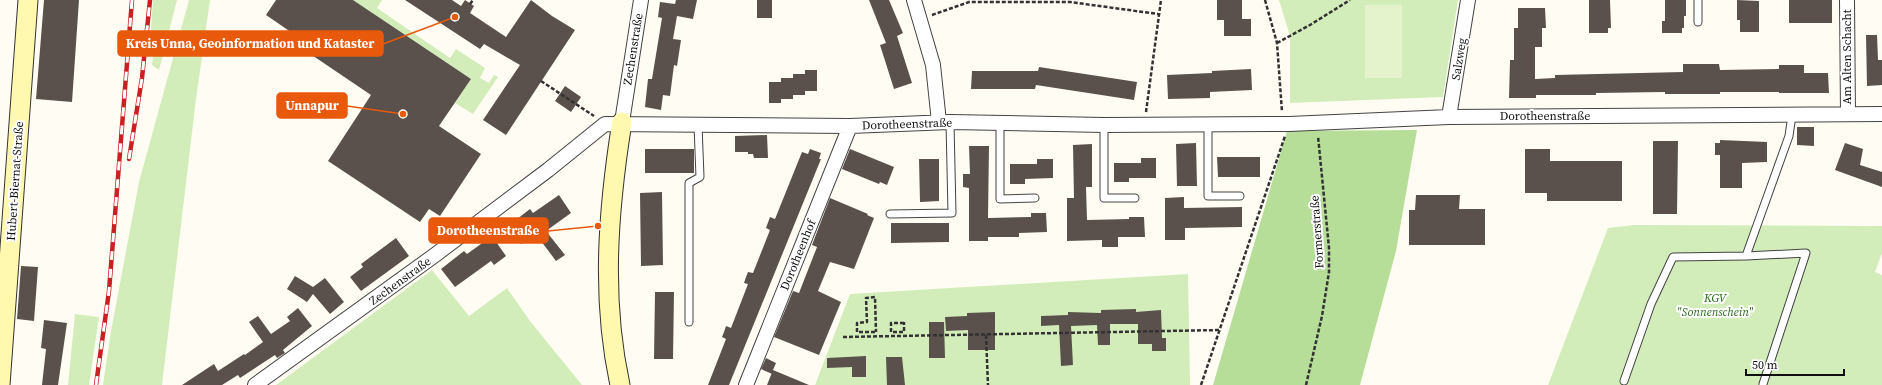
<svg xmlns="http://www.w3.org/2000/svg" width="1882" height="385" font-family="'Source Serif 4',serif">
  <rect width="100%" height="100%" fill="#fffdf3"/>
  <path fill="#d3edba" d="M 153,0 L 177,0 L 159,70 L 152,65 L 154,45 L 151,28 Z
    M 189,0 L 210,0 L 196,99 L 162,385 L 103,385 L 111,331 L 139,182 Z
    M 353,0 L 382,0 L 377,8 L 450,58 L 456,49 L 485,68 L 480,78 L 489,83 L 494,75 L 498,77 L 473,114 L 455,103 L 471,79 Z
    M 1279,0 L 1458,0 L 1443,97 L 1290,103 L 1290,36 Z
    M 1634,225 L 1882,226 L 1882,253 L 1875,272 L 1882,275 L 1882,385 L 1548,385 L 1608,228 Z
    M 432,270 L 469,316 L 507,288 L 530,321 L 582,385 L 276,385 Z
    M 1188,274 L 1190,385 L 815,385 L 850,294 Z
    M 75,314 L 99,317 L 89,385 L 68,385 Z"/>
  <path fill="#b6de98" d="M 1417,130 L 1396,251 L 1360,385 L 1213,385 L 1287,131 Z"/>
  <path fill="#e5f3cc" d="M 1365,5 L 1402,5 L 1402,78 L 1365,78 Z"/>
  <path fill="#5a514c" d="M 44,0 L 79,0 L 72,102 L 36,99 Z
    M 276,0 L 353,0 L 471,79 L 439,126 L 481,154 L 440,216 L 429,209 L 420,222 L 328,161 L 371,95 L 297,45 L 301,39 L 266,15 Z
    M 405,0 L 452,0 L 461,6 L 465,0 L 474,6 L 470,13 L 506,37 L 531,0 L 552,16 L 575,30 L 506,135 L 483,120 L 520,65 L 484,44 L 480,49 Z
    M 676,0 L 697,0 L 693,19 L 677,16 L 673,39 L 681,40 L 677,66 L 674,65 L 670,96 L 663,95 L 661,110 L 645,107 L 648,79 L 652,79 L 662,18 L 658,17 L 660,2 L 675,4 Z
    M 757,0 L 772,0 L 772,18 L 757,18 Z
    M 869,0 L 889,0 L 903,33 L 897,36 L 912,83 L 894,89 L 880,45 L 886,43 Z
    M 1217,0 L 1242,0 L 1242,19 L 1251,19 L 1251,36 L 1224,36 L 1224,20 L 1217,20 Z
    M 1589,0 L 1610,0 L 1611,28 L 1608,28 L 1608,33 L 1589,33 Z
    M 1665,0 L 1686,0 L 1686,16 L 1684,16 L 1684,28 L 1682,28 L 1682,33 L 1662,33 L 1662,21 L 1665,21 Z
    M 1737,0 L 1759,1 L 1759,32 L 1740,32 L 1740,20 L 1737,20 Z
    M 1789,0 L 1832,0 L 1832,23 L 1789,23 Z
    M 1518,8 L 1545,8 L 1546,28 L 1542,28 L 1542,47 L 1535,47 L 1535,79 L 1555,78 L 1555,75 L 1683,72 L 1683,64 L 1719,64 L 1720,70 L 1779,69 L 1779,65 L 1804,65 L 1804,73 L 1828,73 L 1829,93 L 1779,93 L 1779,92 L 1720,92 L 1720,94 L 1665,94 L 1665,92 L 1596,93 L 1596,95 L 1536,95 L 1536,98 L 1509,98 L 1510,60 L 1514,60 L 1514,28 L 1518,28 Z
    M 1866,35 L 1877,35 L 1878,60 L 1882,60 L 1882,85 L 1867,86 Z
    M 1039,67 L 1137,82 L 1134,100 L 1036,85 L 1035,89 L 971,89 L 972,71 L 1038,71 Z
    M 1251,69 L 1252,90 L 1210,92 L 1210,98 L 1168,99 L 1167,75 L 1212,73 L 1212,71 Z
    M 805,70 L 817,70 L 817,91 L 805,91 L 805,95 L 793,95 L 793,99 L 781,99 L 781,103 L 769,103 L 769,82 L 781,82 L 781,78 L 793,78 L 793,74 L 805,74 Z
    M 565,86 L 581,97 L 571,112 L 555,101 Z
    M 1797,127 L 1814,127 L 1814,146 L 1797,145 Z
    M 767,135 L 768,158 L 754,158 L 753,154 L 748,154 L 748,152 L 735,152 L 735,136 Z
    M 1720,140 L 1767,142 L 1767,162 L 1742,163 L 1742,188 L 1720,188 L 1720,155 L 1715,155 L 1715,143 L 1720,143 Z
    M 1653,141 L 1678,141 L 1677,214 L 1653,214 Z
    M 1196,143 L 1197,186 L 1177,186 L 1176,144 Z
    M 1845,143 L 1863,149 L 1860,165 L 1882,172 L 1882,187 L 1835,170 Z
    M 1092,144 L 1092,187 L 1086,187 L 1087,220 L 1129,219 L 1129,217 L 1144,217 L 1145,237 L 1118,237 L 1118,247 L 1102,247 L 1102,240 L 1067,241 L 1067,198 L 1074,198 L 1073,145 Z
    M 969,146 L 989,146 L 988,218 L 1031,217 L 1031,213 L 1046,213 L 1047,232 L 1019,233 L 1019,237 L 988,237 L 988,241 L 969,241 L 969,188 L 963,187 L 963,174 L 970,174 Z
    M 645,149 L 694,149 L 694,173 L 645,173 Z
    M 810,149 L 821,153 L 819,159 L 821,159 L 729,385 L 708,385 L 726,339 L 722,337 L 724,332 L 726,326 L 731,328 L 748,284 L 744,283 L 746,277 L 748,272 L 753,273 L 770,230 L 766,228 L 770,217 L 775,219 L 802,152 L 808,154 Z
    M 850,149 L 894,167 L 887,185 L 880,182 L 879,184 L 842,169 Z
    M 1525,149 L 1550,149 L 1550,161 L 1622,161 L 1622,201 L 1547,201 L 1547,193 L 1525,193 Z
    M 1217,157 L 1260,157 L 1260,177 L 1218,177 Z
    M 1141,158 L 1156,158 L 1156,178 L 1129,178 L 1129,182 L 1114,182 L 1114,163 L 1141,163 Z
    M 919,159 L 939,159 L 939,201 L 920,202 Z
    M 1037,159 L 1053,159 L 1053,178 L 1025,179 L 1025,184 L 1010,184 L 1010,164 L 1037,164 Z
    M 662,192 L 663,265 L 641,266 L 640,193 Z
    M 559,195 L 571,213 L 546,231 L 565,255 L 556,261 L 535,233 L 521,244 L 513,233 L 518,230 L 512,223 L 530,209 L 533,213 Z
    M 1416,195 L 1460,195 L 1459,209 L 1485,209 L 1485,245 L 1409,245 L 1409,210 L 1415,210 Z
    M 1184,197 L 1184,208 L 1242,207 L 1242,227 L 1185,228 L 1185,240 L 1165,240 L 1165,198 Z
    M 830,198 L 868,214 L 867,215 L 874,218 L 854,269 L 830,262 L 818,291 L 841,302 L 819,355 L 774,337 L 793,291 L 799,293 L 817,247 L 812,245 Z
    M 891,223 L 949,223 L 949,242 L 891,243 Z
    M 492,236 L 506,256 L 494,265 L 491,261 L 455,287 L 441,269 L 464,251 L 467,254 Z
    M 396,238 L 409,256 L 361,291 L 350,277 L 363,267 L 361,264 Z
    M 21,266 L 38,267 L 34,321 L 17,319 Z
    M 295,276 L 313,287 L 325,278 L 344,302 L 330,314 L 313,294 L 307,302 L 287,289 Z
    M 655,292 L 674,292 L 673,359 L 654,359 Z
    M 298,308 L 312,326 L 283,350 L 285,353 L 277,358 L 275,355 L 240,378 L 238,375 L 222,385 L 182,385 L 214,364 L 218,371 L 244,354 L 245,355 L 263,342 L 249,322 L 258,316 L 271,334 L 290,321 L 287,317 Z
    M 1136,309 L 1136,312 L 1161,310 L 1162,338 L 1166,338 L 1166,351 L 1152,351 L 1152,344 L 1138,344 L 1138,324 L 1110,324 L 1110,345 L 1098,345 L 1097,325 L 1071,326 L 1073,365 L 1061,366 L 1059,325 L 1041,326 L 1041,316 L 1068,315 L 1068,312 L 1101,313 L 1101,310 Z
    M 995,312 L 995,350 L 968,350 L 968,330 L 946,331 L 945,317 L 967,316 L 967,313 Z
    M 44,320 L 67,323 L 58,385 L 42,385 L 46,349 L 41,348 Z
    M 929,322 L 944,322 L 945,358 L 929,358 Z
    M 866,356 L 866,377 L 852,377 L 852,367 L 827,368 L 827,358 Z
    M 886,357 L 902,357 L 905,385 L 887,385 Z
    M 766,358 L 776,363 L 773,370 L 809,385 L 767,385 L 773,370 L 772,374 L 761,369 Z"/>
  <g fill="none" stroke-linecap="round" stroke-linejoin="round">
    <g stroke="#434343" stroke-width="9">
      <path id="lane" d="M 1698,22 L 1698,0
        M 1000,123 L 1000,199 L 1035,198
        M 1208,124 L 1208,196 L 1240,196
        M 1104,125 L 1104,198 L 1135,198
        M 890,214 L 952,213 L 950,122
        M 689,322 L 689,183 L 700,177 L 698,125
        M 1624,381 L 1651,304 L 1673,257 L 1746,256
        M 1763,384 L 1806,253 L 1746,256 L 1789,136 L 1792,115"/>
    </g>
    <g stroke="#434343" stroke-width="16">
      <path id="street" d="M 914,0 L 933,65 L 939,122
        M 1847,0 L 1848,114
        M 1449,117 L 1468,0
        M 622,122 L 641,0
        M 255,385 L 435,255 L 548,170 L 605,124 L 850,126 L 950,122 L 1104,125 L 1289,124 L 1449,117 L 1882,114
        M 746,385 L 850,126"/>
    </g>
    <g stroke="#323232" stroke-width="21">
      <path id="secondary" d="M 0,385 L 28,0
        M 620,385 C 601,298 608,210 622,122"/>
    </g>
    <path stroke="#323232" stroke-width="2.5" stroke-dasharray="4 2" stroke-linecap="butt" d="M 1265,0 L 1277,43 L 1282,112
      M 470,4 L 473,0
      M 932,15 L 969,2 L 1070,2 L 1158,14
      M 1277,43 L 1310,25 L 1350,0
      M 541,81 L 594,116
      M 1146,112 L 1161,0
      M 904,323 L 891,323 L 891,332 L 904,332 L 904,322
      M 875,332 L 857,332 L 857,323 L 867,322 L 866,298 L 875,297 L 876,332
      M 986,335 L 988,385
      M 843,337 L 1220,330
      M 1201,385 L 1285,136
      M 1306,385 L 1322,316 L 1329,272 L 1329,248 L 1318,136"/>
    <use href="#lane" stroke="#fff" stroke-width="7"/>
    <use href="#street" stroke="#fff" stroke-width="14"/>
    <use href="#secondary" stroke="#fff8ae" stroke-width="19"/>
    <g stroke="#ca1f23" stroke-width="4.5">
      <path id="rail" d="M 129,159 L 142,78 L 150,0
        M 96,385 L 109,291 L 132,0"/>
    </g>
    <use href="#rail" stroke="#fff" stroke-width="3" stroke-dasharray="9" stroke-linecap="butt"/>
  </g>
  <g text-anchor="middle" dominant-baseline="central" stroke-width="4" stroke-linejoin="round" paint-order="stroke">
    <g font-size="12" fill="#101010" stroke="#fff">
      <text transform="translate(633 49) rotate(-81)">Zechenstraße</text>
      <text transform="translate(1847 57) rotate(-90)">Am Alten Schacht</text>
      <text transform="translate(1459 59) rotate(-81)">Salzweg</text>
      <text x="1545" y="116">Dorotheenstraße</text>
      <text transform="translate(907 124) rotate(-2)">Dorotheenstraße</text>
      <text transform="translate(15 181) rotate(-86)">Hubert-Biernat-Straße</text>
      <text transform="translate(1317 232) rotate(-94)">Formerstraße</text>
      <text transform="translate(798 255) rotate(-68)">Dorotheenhof</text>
      <text transform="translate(400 281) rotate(-36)">Zechenstraße</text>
    </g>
    <g font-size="12" font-style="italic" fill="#2b6d1b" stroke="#fff">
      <text x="1715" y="298">KGV<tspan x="1715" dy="14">"Sonnenschein"</tspan></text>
    </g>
  </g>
  <path fill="none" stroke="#e8590c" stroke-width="1.5" d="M455 17L383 44M403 114L347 106M598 226L548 231"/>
  <g fill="#e8590c" stroke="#fff" stroke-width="1.5">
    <circle cx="455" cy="17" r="4"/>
    <circle cx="403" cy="114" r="4"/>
    <circle cx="598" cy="226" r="4"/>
  </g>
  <g fill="#e8590c" stroke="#e8590c" stroke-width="1.5">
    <rect x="118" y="31" width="265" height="25" rx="4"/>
    <rect x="277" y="93" width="70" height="25" rx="4"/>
    <rect x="429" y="218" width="119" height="25" rx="4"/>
  </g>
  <g font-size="13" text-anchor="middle" font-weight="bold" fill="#fff">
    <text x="250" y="48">Kreis Unna, Geoinformation und Kataster</text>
    <text x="312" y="110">Unnapur</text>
    <text x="488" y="235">Dorotheenstraße</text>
  </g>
  <path d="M1746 369v6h98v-6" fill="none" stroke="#101010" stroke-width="2"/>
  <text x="1752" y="369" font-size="12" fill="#101010" stroke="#ffffff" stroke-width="3" paint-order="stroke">50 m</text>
</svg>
